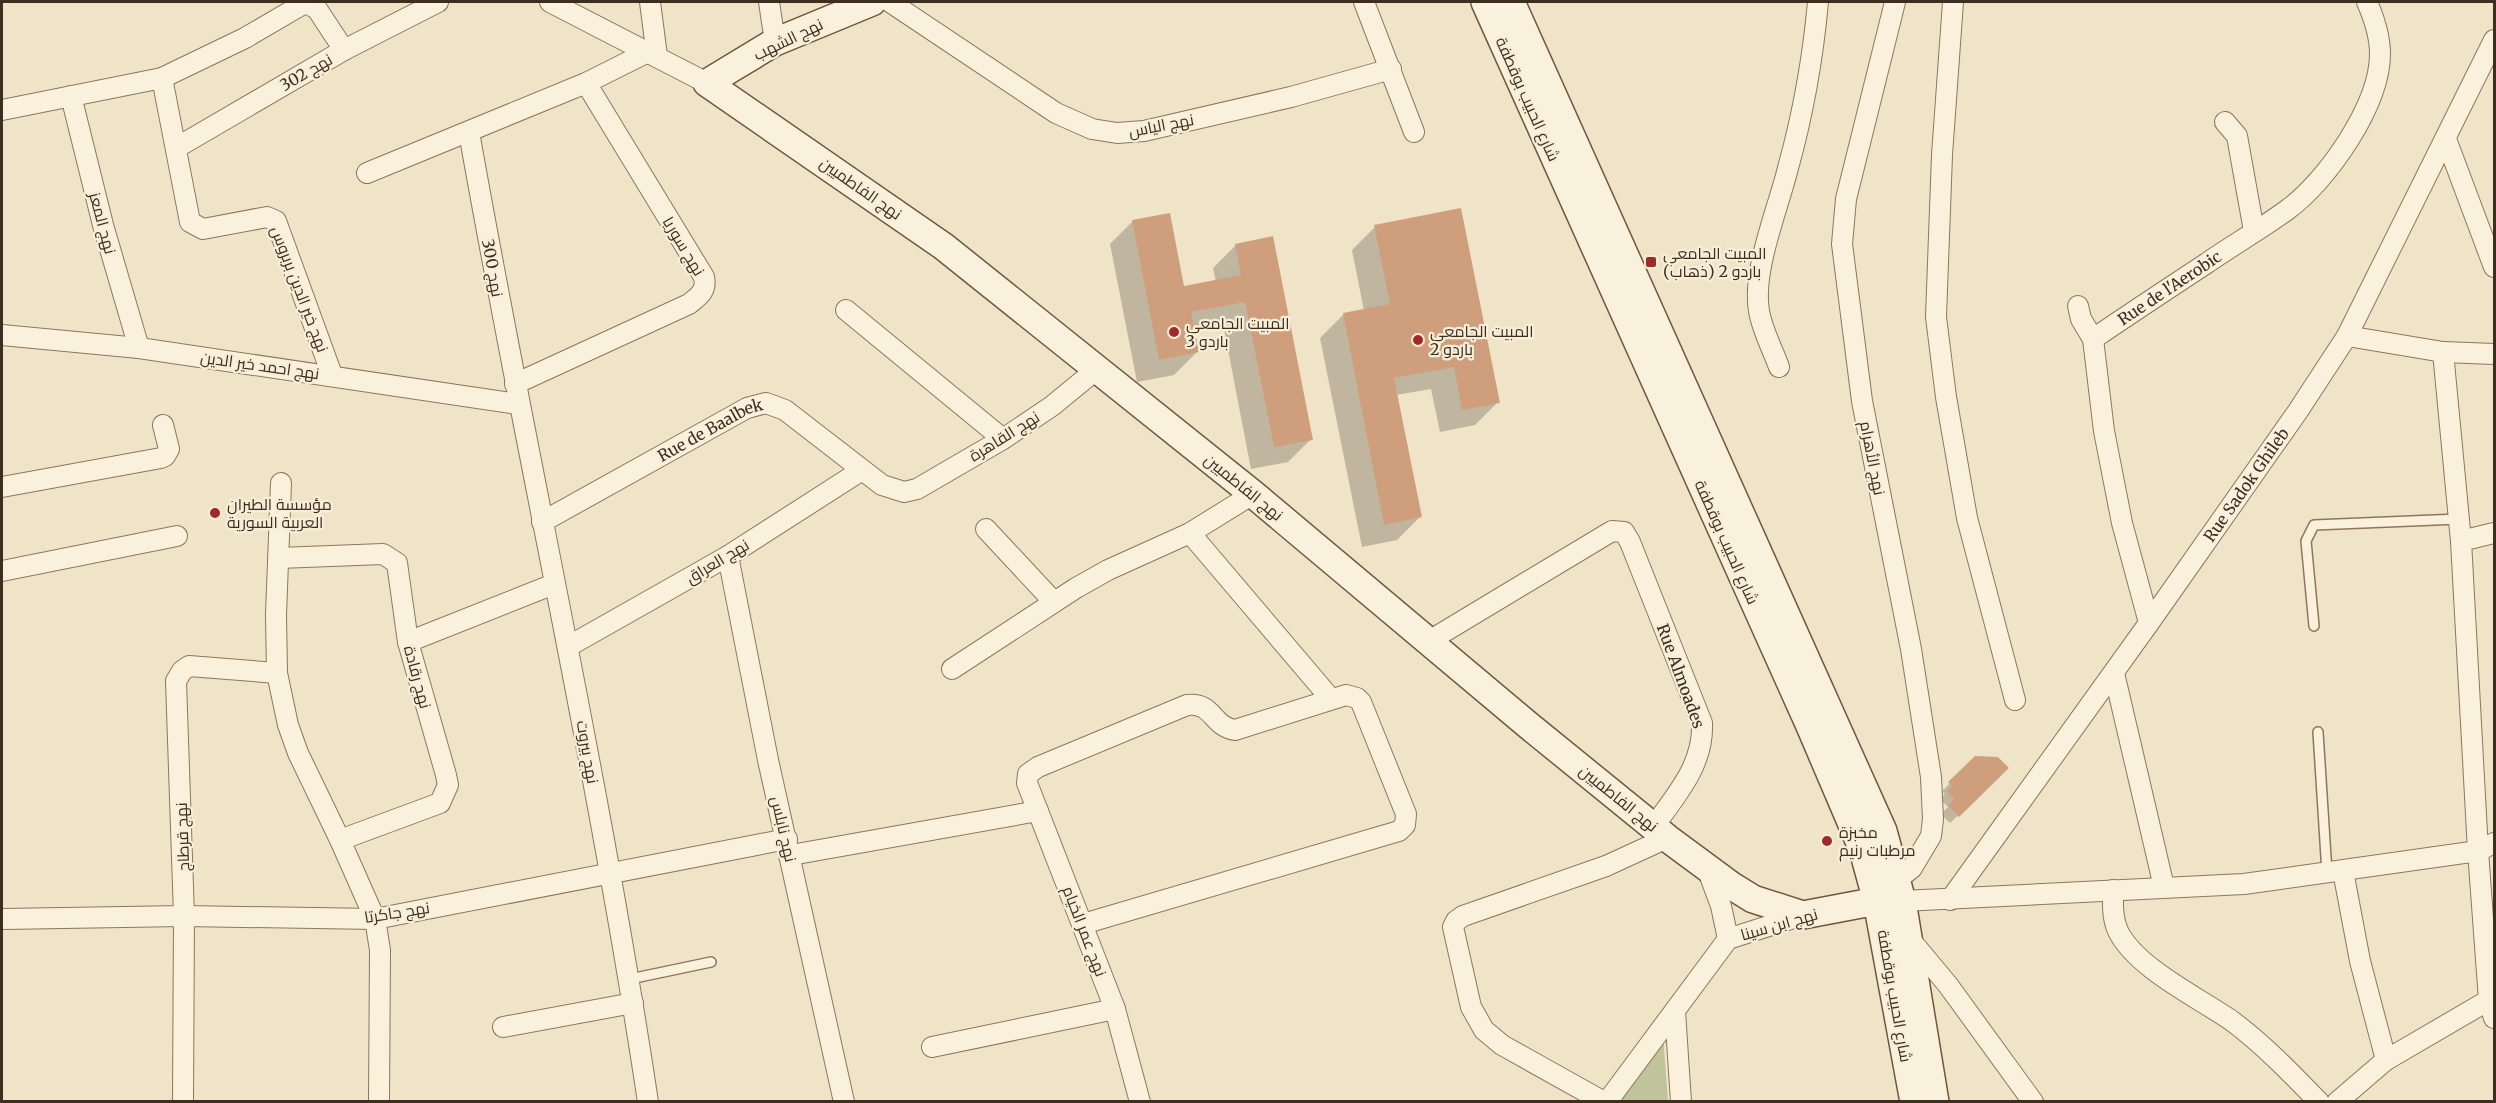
<svg xmlns="http://www.w3.org/2000/svg" width="2496" height="1103" font-family="Merriweather,Cairo,serif">
  <rect width="100%" height="100%" fill="#f0e4c8"/>
  <path fill="#bfc49a" d="M 1663,1035 L 1668,1101 L 1620,1101 Z"/>
  <path fill="#0003" d="M 1133,221 L 1183,288 L 1216,282 L 1213,268 L 1236,245 L 1311,439 L 1288,462 L 1251,469 L 1223,324 L 1193,330 L 1197,352 L 1174,375 L 1137,382 L 1110,244 Z
    M 1375,227 L 1498,402 L 1475,425 L 1440,432 L 1431,389 L 1396,395 L 1420,517 L 1397,540 L 1362,547 L 1320,338 L 1343,315 L 1364,311 L 1352,250 Z
    M 1976,758 L 2007,768 L 1950,823 L 1941,814 L 1948,807 L 1940,799 L 1945,794 L 1942,791 Z"/>
  <path fill="#cf9f7d" d="M 1461,208 L 1500,403 L 1462,410 L 1454,367 L 1394,378 L 1422,517 L 1384,525 L 1343,313 L 1390,304 L 1374,225 Z
    M 1170,213 L 1184,286 L 1241,275 L 1235,244 L 1273,236 L 1313,440 L 1274,447 L 1245,302 L 1191,312 L 1199,352 L 1159,360 L 1132,220 Z
    M 1975,756 L 1998,757 L 2009,768 L 1959,817 L 1948,805 L 1954,799 L 1947,791 L 1952,786 L 1948,782 Z"/>
  <g fill="none" stroke-linecap="round" stroke-linejoin="round">
    <g stroke="#8d765c" stroke-width="12">
      <path id="lane" d="M 2314,626 L 2306,541 L 2314,525 L 2459,519
        M 2318,732 L 2327,873
        M 630,979 L 711,962"/>
    </g>
    <g stroke="#8d765c" stroke-width="22">
      <g id="street">
        <path d="M 550,2 L 707,83"/>
        <path d="M 650,2 L 657,56"/>
        <path d="M 769,2 L 775,42"/>
        <path d="M 890,2 L 1056,113 L 1092,129 L 1117,133 L 1144,131 L 1291,97 L 1391,69"/>
        <path d="M 1364,2 L 1414,132"/>
        <path d="M 1953,2 L 1942,155 L 1936,317 L 1946,397 L 1967,518 L 2015,700"/>
        <path d="M 162,78 L 190,222 L 203,229 L 267,217 L 276,221 L 332,375"/>
        <path d="M 71,96 L 103,225 L 139,348"/>
        <path d="M 2,110 L 162,78 L 245,38 L 303,4 L 308,4 L 317,9 L 344,50"/>
        <path d="M 2225,122 L 2237,136 L 2254,231"/>
        <path d="M 469,132 C 526,456 599,776 648,1102"/>
        <path d="M 2446,139 L 2494,267"/>
        <path d="M 176,148 L 344,50 L 438,2"/>
        <path d="M 367,173 L 586,83 L 648,52"/>
        <path d="M 2078,306 L 2081,319 L 2093,339"/>
        <path d="M 846,310 L 1003,439"/>
        <path d="M 2,335 L 139,348 L 518,404"/>
        <path d="M 2347,336 L 2443,352 L 2494,354"/>
        <path d="M 1779,367 C 1773,350 1762,330 1759,311 C 1752,270 1778,209 1788,168 C 1803,114 1813,57 1818,2"/>
        <path d="M 515,384 L 689,304 C 699,296 707,291 704,277 L 586,83"/>
        <path d="M 281,483 L 276,615 L 277,673 L 288,725 L 298,753 L 340,840 L 375,919 L 380,950 L 379,1102"/>
        <path d="M 2,487 L 161,458 L 165,456 L 169,449 L 163,425"/>
        <path id="s1" d="M 542,522 L 747,408 L 766,403 L 785,410 L 882,485 L 904,492 L 917,489 L 1003,439 L 1052,406 L 1097,369"/>
        <path d="M 986,529 L 1054,602"/>
        <path d="M 1190,533 L 1331,699"/>
        <path d="M 2461,541 L 2494,533"/>
        <path d="M 728,556 L 768,760 L 844,1102"/>
        <path d="M 279,558 L 383,554 L 397,563 L 408,642 L 446,775 L 448,785 L 440,803 L 340,840"/>
        <path d="M 2,571 L 177,536"/>
        <path id="s2" d="M 2149,623 L 2122,523 L 2104,431 L 2093,339 C 2131,313 2169,288 2207,263 C 2233,245 2261,229 2287,210 C 2327,181 2380,105 2380,54 C 2380,35 2374,18 2367,2"/>
        <path d="M 1429,641 L 1612,531 L 1624,532 L 1630,542 L 1702,723 C 1704,764 1677,794 1654,826"/>
        <path d="M 408,642 L 554,584"/>
        <path d="M 569,646 L 728,556 L 862,470"/>
        <path d="M 952,669 L 1076,588 L 1108,570 L 1190,533 L 1253,494"/>
        <path d="M 2114,673 L 2164,887"/>
        <path d="M 791,855 L 1038,811"/>
        <path d="M 1707,868 L 1721,906 L 1728,939"/>
        <path d="M 1884,884 L 1898,879 L 1912,868 L 1931,836 L 1933,819 L 1931,777 L 1911,649 L 1862,401 L 1842,244 L 1846,199 L 1895,2"/>
        <path d="M 2113,890 C 2113,904 2112,918 2118,931 C 2136,968 2199,998 2232,1021 C 2264,1045 2291,1073 2319,1102"/>
        <path id="s3" d="M 1950,900 L 2149,623 L 2298,411 L 2347,336 L 2494,40"/>
        <path d="M 1902,901 L 2244,884 L 2478,851 L 2494,843"/>
        <path d="M 2,919 L 184,916 L 375,919 L 787,839"/>
        <path d="M 1083,924 L 1399,831 L 1405,825 L 1406,814 L 1361,702 L 1357,698 L 1346,695 L 1235,730 C 1211,726 1214,702 1187,705 L 1038,767 L 1028,774 L 1027,783 L 1115,1009 L 1140,1102"/>
        <path d="M 1908,937 L 1948,985 L 2033,1102"/>
        <path d="M 2489,1000 L 2494,1018"/>
        <path d="M 1675,1011 L 1681,1102"/>
        <path d="M 503,1027 L 633,1003"/>
        <path d="M 932,1047 L 1115,1009"/>
        <path d="M 2386,1060 L 2489,1000 L 2478,851 L 2461,541 L 2443,352"/>
        <path d="M 183,1102 L 184,916 L 176,681 L 182,671 L 189,666 L 277,673"/>
        <path d="M 1604,1102 L 1502,1045 L 1484,1030 L 1471,1007 L 1453,927 L 1456,921 L 1463,916 L 1606,866 L 1667,838"/>
        <path d="M 1607,1102 L 1728,939 L 1803,915"/>
        <path d="M 2337,1102 L 2386,1060 L 2360,961 L 2343,871"/>
      </g>
    </g>
    <g stroke="#6f573f" stroke-width="30">
      <path id="secondary" d="M 872,2 L 775,42 L 707,83 L 943,246 L 1253,494 L 1528,725 L 1667,838 L 1732,886 L 1753,899 L 1803,915 L 1877,901 L 1902,901
        M 1485,2 L 1810,726 L 1863,850 L 1877,901 L 1914,1102
        M 1511,2 L 1883,831 L 1902,901 L 1935,1102"/>
    </g>
    <use href="#lane" stroke="#faf1dc" stroke-width="9"/>
    <use href="#street" stroke="#faf1dc" stroke-width="20"/>
    <use href="#secondary" stroke="#faf1dc" stroke-width="27"/>
  </g>
  <g fill="#9e2a2b" stroke="#f7eed8" stroke-width="2">
    <rect x="1645" y="256" width="12" height="12" rx="3"/>
    <circle cx="1174" cy="332" r="6"/>
    <circle cx="1418" cy="340" r="6"/>
    <circle cx="215" cy="513" r="6"/>
    <circle cx="1827" cy="841" r="6"/>
  </g>
  <g text-anchor="middle" dominant-baseline="central" stroke-width="4.5" stroke-linejoin="round" paint-order="stroke">
    <g font-size="16" fill="#3d2e20" stroke="#f7eed8">
      <text transform="translate(788 39) rotate(-26)">نهج الشهب</text>
      <text transform="translate(306 72) rotate(-30)">نهج 302</text>
      <text transform="translate(1528 99) rotate(66)">شارع الحبيب بوقطفة</text>
      <text transform="translate(1161 125) rotate(-11)">نهج الياس</text>
      <text transform="translate(861 188) rotate(35)">نهج الفاطميين</text>
      <text transform="translate(103 223) rotate(75)">نهج المعز</text>
      <text transform="translate(684 246) rotate(59)">نهج سوريا</text>
      <text transform="translate(493 268) rotate(80)">نهج 300</text>
      <text stroke="none"><textPath href="#s2" startOffset="382">Rue de l'Aerobic</textPath></text>
      <text transform="translate(300 289) rotate(69)">نهج خير الدين بربروس</text>
      <text transform="translate(260 365) rotate(8)">نهج احمد خير الدين</text>
      <text stroke="none"><textPath href="#s1" startOffset="192">Rue de Baalbek</textPath></text>
      <text transform="translate(1004 436) rotate(-32)">نهج القاهرة</text>
      <text transform="translate(1873 458) rotate(79)">نهج الأهرام</text>
      <text stroke="none"><textPath href="#s3" startOffset="510">Rue Sadok Ghileb</textPath></text>
      <text transform="translate(1244 487) rotate(39)">نهج الفاطميين</text>
      <text transform="translate(1727 542) rotate(66)">شارع الحبيب بوقطفة</text>
      <text transform="translate(717 561) rotate(-31)">نهج العراق</text>
      <text transform="translate(1681 676) rotate(70)">Rue Almoades</text>
      <text transform="translate(418 677) rotate(75)">نهج رقادة</text>
      <text transform="translate(588 752) rotate(80)">نهج بيروت</text>
      <text transform="translate(1619 798) rotate(39)">نهج الفاطميين</text>
      <text transform="translate(784 829) rotate(77)">نهج نابلس</text>
      <text transform="translate(182 837) rotate(-92)">نهج قرطاج</text>
      <text transform="translate(397 912) rotate(-9)">نهج جاكرتا</text>
      <text transform="translate(1779 924) rotate(-16)">نهج ابن سينا</text>
      <text transform="translate(1085 931) rotate(69)">نهج عمر الخيام</text>
      <text transform="translate(1895 996) rotate(80)">شارع الحبيب بوقطفة</text>
    </g>
    <g font-size="16" fill="#3d2e20" stroke="#f7eed8" text-anchor="start">
      <text x="1663" y="253">المبيت الجامعي<tspan x="1663" dy="18">باردو 2 (ذهاب)</tspan></text>
      <text x="1186" y="323">المبيت الجامعي<tspan x="1186" dy="18">باردو 3</tspan></text>
      <text x="1430" y="331">المبيت الجامعي<tspan x="1430" dy="18">باردو 2</tspan></text>
      <text x="227" y="504">مؤسسة الطيران<tspan x="227" dy="18">العربية السورية</tspan></text>
      <text x="1839" y="832">مخبزة<tspan x="1839" dy="18">مرطبات رنيم</tspan></text>
    </g>
  </g>
  <rect width="2496" height="1103" fill="none" stroke="#3d2e20" stroke-width="6"/>
</svg>
